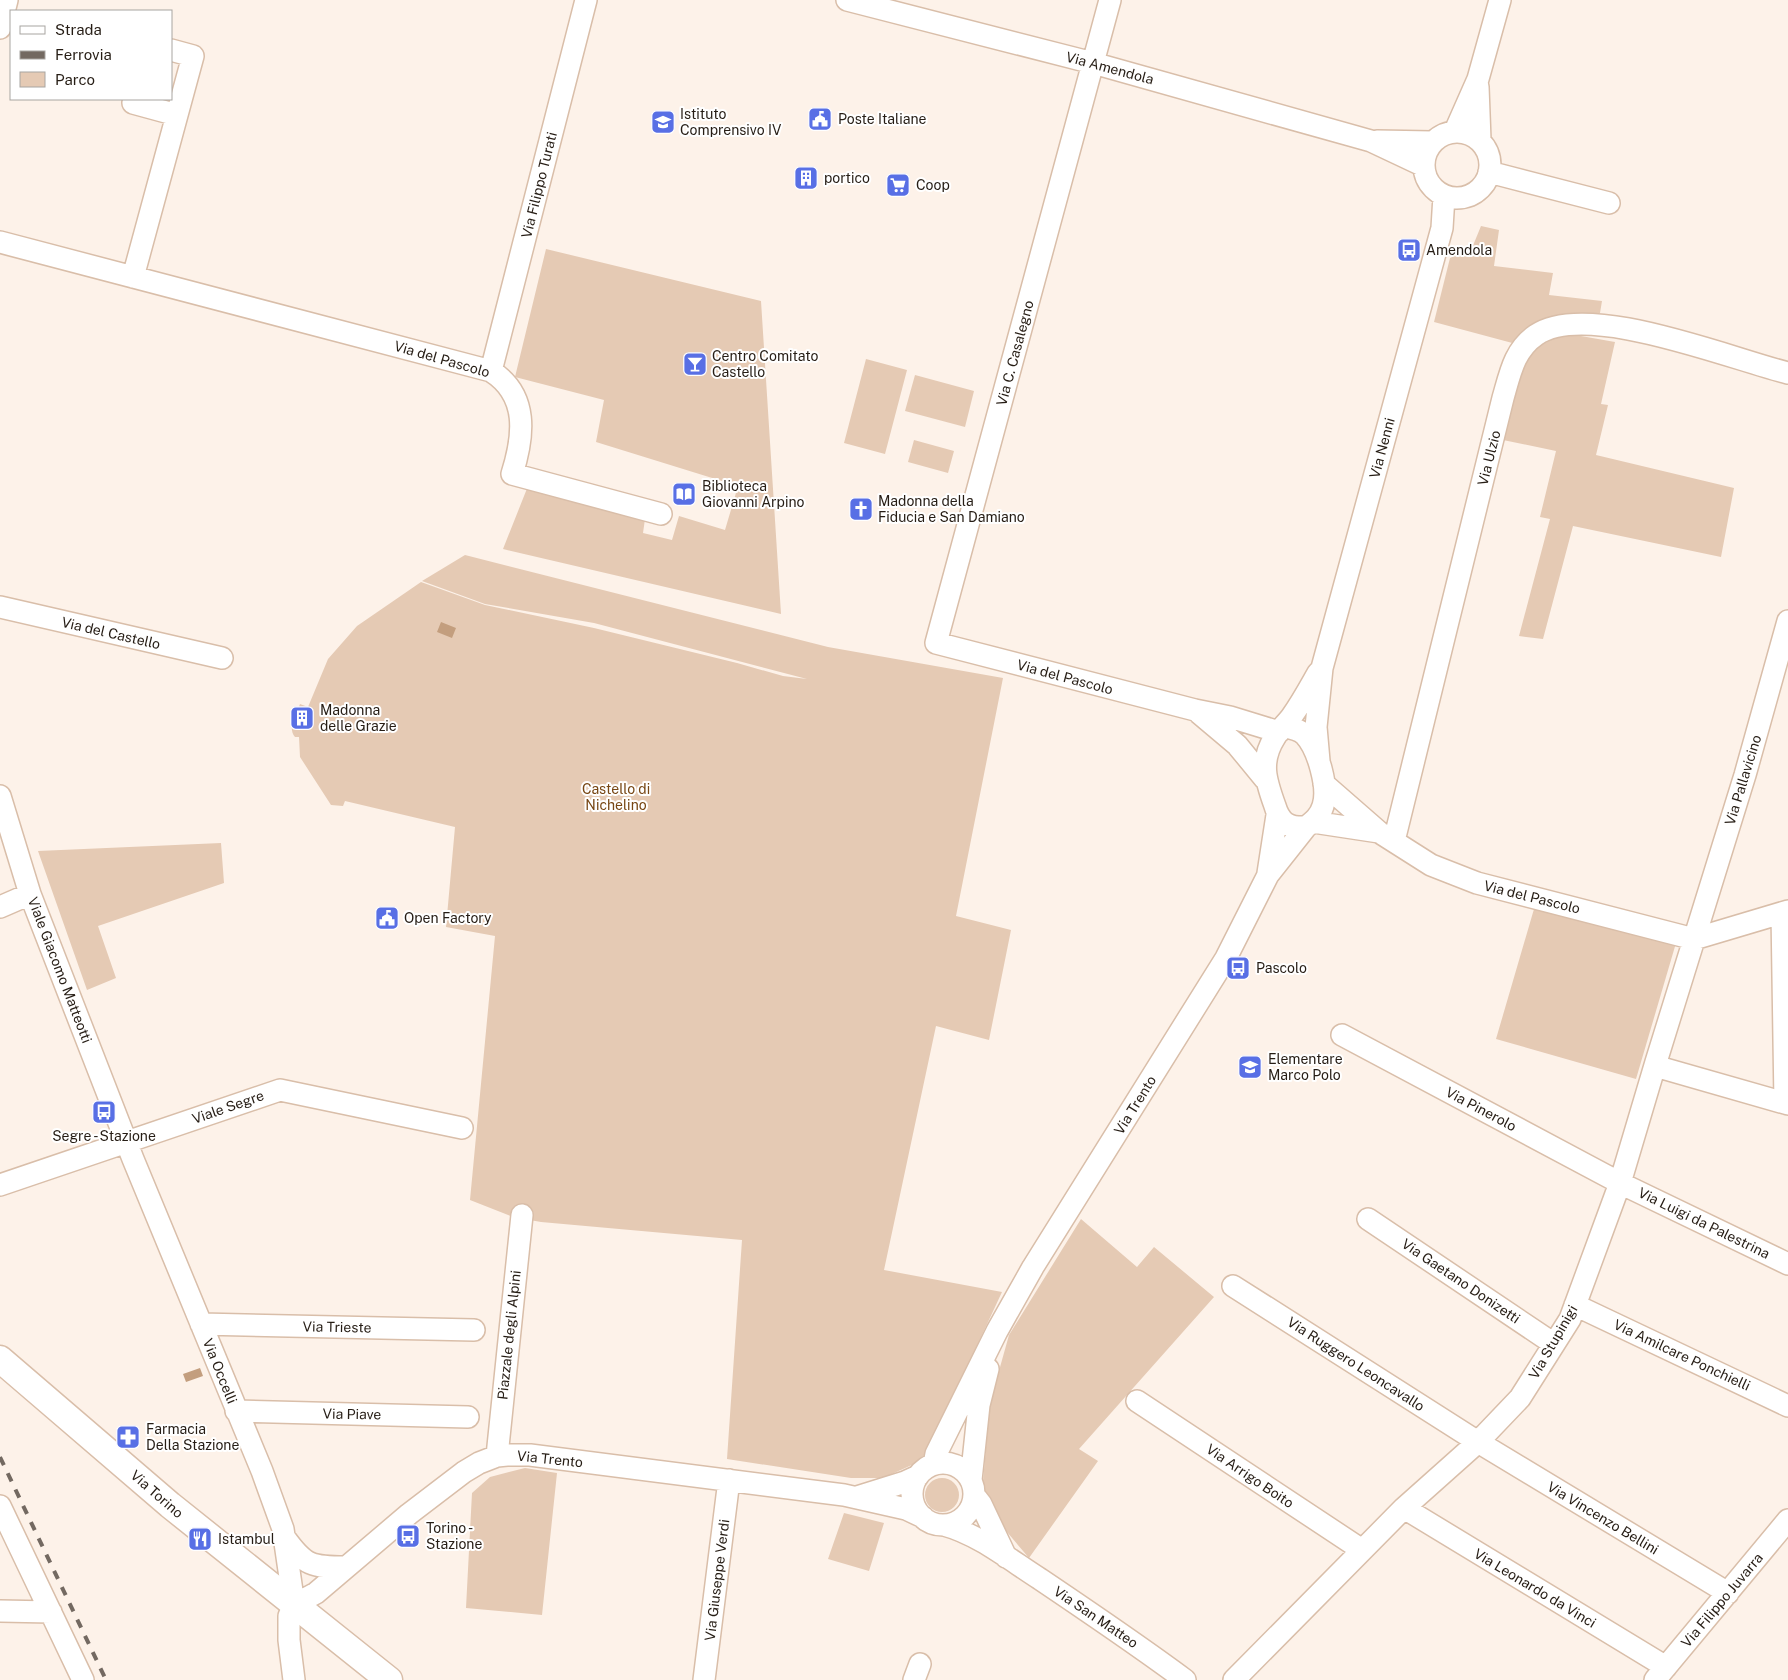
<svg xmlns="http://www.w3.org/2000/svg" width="1788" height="1680" font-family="'Public Sans',sans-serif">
  <rect width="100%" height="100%" fill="#fdf2e9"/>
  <path fill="#e5cab4" d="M 1481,226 L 1499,230 L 1494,266 L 1553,273 L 1549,295 L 1602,301 L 1600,313 L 1569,313 L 1539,321 L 1516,344 L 1434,322 L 1450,258 L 1472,248 Z
    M 546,249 L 761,301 L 781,614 L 503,549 L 528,486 L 645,519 L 643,533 L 672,540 L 679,516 L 725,530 L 738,486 L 596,442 L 604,400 L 515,377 Z
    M 1564,333 L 1615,342 L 1601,404 L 1608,405 L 1596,455 L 1734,488 L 1721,557 L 1573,526 L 1543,639 L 1519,636 L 1550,519 L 1540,517 L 1556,451 L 1503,440 L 1523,364 L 1537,347 Z
    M 866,359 L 907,370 L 885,454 L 844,443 Z
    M 915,375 L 974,391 L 965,427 L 905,411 Z
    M 914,440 L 954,451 L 948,473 L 908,462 Z
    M 465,555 L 828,647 L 1003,678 L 956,916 L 1011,930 L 989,1040 L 936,1026 L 884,1270 L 1002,1292 L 927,1453 L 914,1464 L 883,1478 L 851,1478 L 727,1459 L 742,1240 L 541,1222 L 513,1217 L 470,1200 L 495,936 L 446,927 L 455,827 L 345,801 L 343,806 L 331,805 L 300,757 L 299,737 L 295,737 C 287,727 296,715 300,704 L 308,707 L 328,659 L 357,626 L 421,582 L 485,605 L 594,628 L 737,663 L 783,676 L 807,679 L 594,623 L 485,604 L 422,581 Z
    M 221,843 L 224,883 L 98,926 L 116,978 L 87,990 L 38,851 Z
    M 1534,909 L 1676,943 L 1636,1079 L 1496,1039 Z
    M 1081,1219 L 1137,1267 L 1154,1247 L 1214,1297 L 1079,1449 L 1098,1461 L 1029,1558 L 985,1506 L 983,1481 L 990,1403 L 1009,1335 Z
    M 525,1468 L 557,1473 L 542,1615 L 466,1608 L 472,1493 L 490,1477 Z
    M925 1495a17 17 0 1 1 34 0a17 17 0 1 1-34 0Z
    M 844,1513 L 884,1523 L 869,1571 L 828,1559 Z"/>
  <path fill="#c39e7e" d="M 441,622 L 456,628 L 452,638 L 437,632 Z
    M 200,1368 L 203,1376 L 186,1382 L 183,1374 Z"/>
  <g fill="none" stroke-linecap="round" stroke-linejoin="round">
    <g stroke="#d9bea9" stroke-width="24">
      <path id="minor" d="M 847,0 L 1093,63 L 1371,141 L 1424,166
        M 1110,0 L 936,643 L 1195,710 L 1230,717 L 1279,732
        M 0,28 L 7,0
        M 1478,87 L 1480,140
        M 134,99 L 133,103 L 177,115
        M 1455,131 L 1478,79 L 1500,0
        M1424 165a33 33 0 1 1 66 0a33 33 0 1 1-66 0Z
        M 1377,141 L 1432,142
        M 1489,172 L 1609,203
        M 0,242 L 491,371 C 529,395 524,436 512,474 L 661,514
        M 133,277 L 193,56 L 171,50
        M 491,371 L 586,0
        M 0,607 L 222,658
        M 1199,713 L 1237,745 L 1265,779
        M 1284,727 C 1292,728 1299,729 1305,735 C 1318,749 1329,788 1323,806 C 1320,816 1314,821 1306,827 C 1289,828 1280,823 1275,806 C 1266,781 1259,762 1275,737 C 1280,729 1287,723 1292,716 C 1302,702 1310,687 1318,673
        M 1319,761 L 1316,727 L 1322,668 L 1442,228 L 1444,196
        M 1324,784 L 1379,832 L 1431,865 L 1477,883 L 1694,939
        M 0,796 L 30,894 L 133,1159 L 262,1471 L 283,1529 L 294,1605
        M 1313,822 L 1379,832
        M 1394,841 L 1503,398 C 1510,374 1514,350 1536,335 C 1586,300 1731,359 1788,373
        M 1268,873 L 1277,815
        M 0,907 L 30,894
        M 1782,913 L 1785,1103
        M 1694,939 L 1788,911
        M 1342,1035 L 1620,1183 L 1788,1264
        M 1655,1066 L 1788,1104
        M 0,1185 L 280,1090 L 462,1128
        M 1368,1219 L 1554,1344
        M 1233,1286 L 1478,1442 L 1728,1593
        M 1575,1305 L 1788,1406
        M 201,1324 L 474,1330
        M 1137,1401 L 1362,1550
        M 236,1411 L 468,1417
        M 497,1456 L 522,1215
        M912 1494a31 31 0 1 1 62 0a31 31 0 1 1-62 0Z
        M 934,1464 L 936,1454 L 997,1331 L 1033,1267 L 1226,958 L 1268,875 L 1306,827
        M 971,1480 L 979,1405 L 988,1369
        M 974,1495 L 981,1504 L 1006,1557
        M 857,1497 L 905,1482 L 918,1476
        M 0,1506 L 83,1680
        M 1404,1508 L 1666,1667
        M 944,1525 C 978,1534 1010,1560 1040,1579 C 1089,1612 1138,1645 1185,1680
        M 285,1538 C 305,1566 312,1567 345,1567
        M 294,1605 L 316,1593 L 409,1514 L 464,1472 L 479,1463 L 497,1456 L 507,1455 L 530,1455 L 844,1495 L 906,1509 L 923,1517
        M 0,1611 L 51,1612
        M 294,1680 L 289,1640 L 289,1616 L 294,1605
        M 704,1680 L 729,1480
        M 914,1680 L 920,1664
        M 1234,1680 L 1404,1508 L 1478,1442 L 1520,1398 L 1570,1319 L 1620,1183 L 1656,1062 L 1745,775 L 1788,621
        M 1655,1680 L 1788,1520"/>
    </g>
    <g stroke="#d9bea9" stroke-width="29">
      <path id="major" d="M 0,1359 L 170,1505 L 389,1680"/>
    </g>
    <use href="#minor" stroke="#fff" stroke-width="21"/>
    <use href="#major" stroke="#fff" stroke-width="26"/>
    <path stroke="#736961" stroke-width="4" stroke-dasharray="9 9" stroke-linecap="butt" d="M 0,1457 L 106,1680"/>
  </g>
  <defs>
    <g id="civic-square" transform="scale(1.25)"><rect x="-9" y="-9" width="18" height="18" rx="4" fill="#586fe5" stroke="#fff"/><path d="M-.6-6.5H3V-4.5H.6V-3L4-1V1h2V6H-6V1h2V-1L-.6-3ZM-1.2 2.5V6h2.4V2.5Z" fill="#fff"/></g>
    <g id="school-square" transform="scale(1.25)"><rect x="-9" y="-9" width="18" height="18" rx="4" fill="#586fe5" stroke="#fff"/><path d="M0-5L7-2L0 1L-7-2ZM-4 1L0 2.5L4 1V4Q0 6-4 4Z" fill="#fff"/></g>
    <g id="building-square" transform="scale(1.25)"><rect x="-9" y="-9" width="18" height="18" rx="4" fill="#586fe5" stroke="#fff"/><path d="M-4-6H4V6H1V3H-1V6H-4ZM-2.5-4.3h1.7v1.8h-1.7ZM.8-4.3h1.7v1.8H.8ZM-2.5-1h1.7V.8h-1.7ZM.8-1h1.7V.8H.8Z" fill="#fff"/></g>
    <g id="supermarket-square" transform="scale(1.25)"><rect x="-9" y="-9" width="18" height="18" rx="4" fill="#586fe5" stroke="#fff"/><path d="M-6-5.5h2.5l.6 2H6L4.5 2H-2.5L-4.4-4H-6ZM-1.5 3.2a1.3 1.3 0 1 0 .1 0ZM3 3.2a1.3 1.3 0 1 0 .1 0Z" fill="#fff"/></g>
    <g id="bus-square" transform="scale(1.25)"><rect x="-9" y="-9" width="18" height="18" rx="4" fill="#586fe5" stroke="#fff"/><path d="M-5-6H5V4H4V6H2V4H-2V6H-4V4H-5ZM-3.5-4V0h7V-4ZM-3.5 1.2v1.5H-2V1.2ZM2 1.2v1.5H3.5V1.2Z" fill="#fff"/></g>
    <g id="bar-square" transform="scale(1.25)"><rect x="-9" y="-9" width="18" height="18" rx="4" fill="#586fe5" stroke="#fff"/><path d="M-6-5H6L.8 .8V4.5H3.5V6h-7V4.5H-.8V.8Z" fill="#fff"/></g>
    <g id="library-square" transform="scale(1.25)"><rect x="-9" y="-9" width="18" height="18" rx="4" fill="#586fe5" stroke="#fff"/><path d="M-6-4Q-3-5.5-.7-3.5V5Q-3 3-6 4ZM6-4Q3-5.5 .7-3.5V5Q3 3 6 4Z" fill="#fff"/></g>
    <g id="church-square" transform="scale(1.25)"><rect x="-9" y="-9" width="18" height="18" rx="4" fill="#586fe5" stroke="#fff"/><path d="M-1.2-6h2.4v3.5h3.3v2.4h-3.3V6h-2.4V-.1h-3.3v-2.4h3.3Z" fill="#fff"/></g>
    <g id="pharmacy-square" transform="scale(1.25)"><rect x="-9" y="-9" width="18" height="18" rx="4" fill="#586fe5" stroke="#fff"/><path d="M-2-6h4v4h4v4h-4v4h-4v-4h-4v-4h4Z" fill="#fff"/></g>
    <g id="restaurant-square" transform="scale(1.25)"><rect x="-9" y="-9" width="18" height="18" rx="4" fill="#586fe5" stroke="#fff"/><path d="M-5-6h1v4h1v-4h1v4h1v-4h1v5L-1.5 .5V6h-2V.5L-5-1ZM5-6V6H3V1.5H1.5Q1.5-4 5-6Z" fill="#fff"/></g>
  </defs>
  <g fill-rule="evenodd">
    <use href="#civic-square" x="820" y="119"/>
    <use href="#school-square" x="663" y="122"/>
    <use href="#building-square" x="806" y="178"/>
    <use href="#supermarket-square" x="898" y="185"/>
    <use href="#bus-square" x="1409" y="250"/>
    <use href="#bar-square" x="695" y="364"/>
    <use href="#library-square" x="684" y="494"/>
    <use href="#church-square" x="861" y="509"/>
    <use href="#building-square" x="302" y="718"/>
    <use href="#civic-square" x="387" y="918"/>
    <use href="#bus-square" x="1238" y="968"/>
    <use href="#school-square" x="1250" y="1067"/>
    <use href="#bus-square" x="104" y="1112"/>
    <use href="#pharmacy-square" x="128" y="1437"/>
    <use href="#bus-square" x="408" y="1536"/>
    <use href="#restaurant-square" x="200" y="1539"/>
  </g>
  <g text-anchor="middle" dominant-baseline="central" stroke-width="4" stroke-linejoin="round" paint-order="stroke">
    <g font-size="14" fill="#261d15" stroke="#fff">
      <text transform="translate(1110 68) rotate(15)">Via Amendola</text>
      <text transform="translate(539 185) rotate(-76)">Via Filippo Turati</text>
      <text transform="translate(1015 353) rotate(-75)">Via C. Casalegno</text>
      <text transform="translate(442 359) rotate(16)">Via del Pascolo</text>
      <text transform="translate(1382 448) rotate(-75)">Via Nenni</text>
      <text transform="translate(1489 458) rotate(-76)">Via Ulzio</text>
      <text transform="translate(111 633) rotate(13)">Via del Castello</text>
      <text transform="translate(1065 677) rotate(15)">Via del Pascolo</text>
      <text transform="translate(1743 780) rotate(-73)">Via Pallavicino</text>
      <text transform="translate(1532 897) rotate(14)">Via del Pascolo</text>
      <text transform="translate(60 970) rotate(69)">Viale Giacomo Matteotti</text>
      <text transform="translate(1135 1105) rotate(-58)">Via Trento</text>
      <text transform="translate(228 1107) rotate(-19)">Viale Segre</text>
      <text transform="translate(1481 1109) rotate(28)">Via Pinerolo</text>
      <text transform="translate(1704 1223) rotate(26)">Via Luigi da Palestrina</text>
      <text transform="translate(1461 1281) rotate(34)">Via Gaetano Donizetti</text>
      <text transform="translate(337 1327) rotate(1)">Via Trieste</text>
      <text transform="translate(509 1335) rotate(-84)">Piazzale degli Alpini</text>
      <text transform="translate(1553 1342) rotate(-60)">Via Stupinigi</text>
      <text transform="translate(1682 1355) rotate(25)">Via Amilcare Ponchielli</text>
      <text transform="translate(1356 1364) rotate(33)">Via Ruggero Leoncavallo</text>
      <text transform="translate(220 1371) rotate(68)">Via Occelli</text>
      <text transform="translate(352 1414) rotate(1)">Via Piave</text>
      <text transform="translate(550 1459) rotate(6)">Via Trento</text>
      <text transform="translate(1250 1476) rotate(34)">Via Arrigo Boito</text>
      <text transform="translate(157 1494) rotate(41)">Via Torino</text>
      <text transform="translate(1603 1518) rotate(31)">Via Vincenzo Bellini</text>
      <text transform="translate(717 1580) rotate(-83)">Via Giuseppe Verdi</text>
      <text transform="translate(1535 1588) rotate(31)">Via Leonardo da Vinci</text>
      <text transform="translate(1722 1600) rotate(-50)">Via Filippo Juvarra</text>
      <text transform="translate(1096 1617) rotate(34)">Via San Matteo</text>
    </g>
    <g font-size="14" fill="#261d15" stroke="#fff" text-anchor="start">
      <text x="680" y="114">Istituto<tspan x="680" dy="16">Comprensivo IV</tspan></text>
      <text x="838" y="119">Poste Italiane</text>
      <text x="824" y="178">portico</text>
      <text x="916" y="185">Coop</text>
      <text x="1426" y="250">Amendola</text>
      <text x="712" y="356">Centro Comitato<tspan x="712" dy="16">Castello</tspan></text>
      <text x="702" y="486">Biblioteca<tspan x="702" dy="16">Giovanni Arpino</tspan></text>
      <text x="878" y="501">Madonna della<tspan x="878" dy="16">Fiducia e San Damiano</tspan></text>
      <text x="320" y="710">Madonna<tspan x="320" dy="16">delle Grazie</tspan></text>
      <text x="404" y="918">Open Factory</text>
      <text x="1256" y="968">Pascolo</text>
      <text x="1268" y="1059">Elementare<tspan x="1268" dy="16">Marco Polo</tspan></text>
      <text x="104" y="1136" text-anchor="middle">Segre - Stazione</text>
      <text x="146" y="1429">Farmacia<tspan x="146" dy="16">Della Stazione</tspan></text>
      <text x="426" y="1528">Torino -<tspan x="426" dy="16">Stazione</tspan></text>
      <text x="218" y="1539">Istambul</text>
    </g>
    <g font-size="14" fill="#774613" stroke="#fff">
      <text x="616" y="789">Castello di<tspan x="616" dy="16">Nichelino</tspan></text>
    </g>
  </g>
  <rect x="10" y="10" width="162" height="90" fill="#ffffff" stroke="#a8a5a1"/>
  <rect x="20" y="26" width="25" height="8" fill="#ffffff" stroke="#a8a5a1"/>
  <text x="55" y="35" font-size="15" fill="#261d15">Strada</text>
  <rect x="20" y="51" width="25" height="8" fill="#736961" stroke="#a8a5a1"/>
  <text x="55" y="60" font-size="15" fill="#261d15">Ferrovia</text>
  <rect x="20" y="72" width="25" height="15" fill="#e5cab4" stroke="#a8a5a1"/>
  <text x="55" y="85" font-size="15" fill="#261d15">Parco</text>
</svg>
